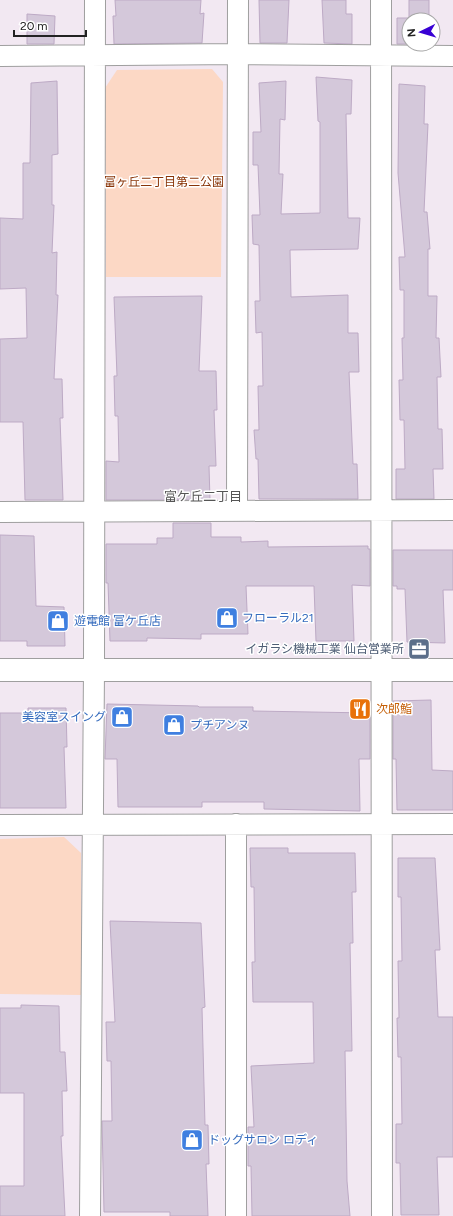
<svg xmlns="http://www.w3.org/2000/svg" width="453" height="1216" font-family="Figtree,'Noto Sans JP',sans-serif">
  <rect width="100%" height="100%" fill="#f2e8f2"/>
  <path fill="#fcd8c5" d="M 212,69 L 223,82 L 221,277 L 106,277 L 105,88 L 117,70 Z
    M 64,837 L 81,853 L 81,995 L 0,994 L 0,839 Z"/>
  <path fill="#d4c8da" stroke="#bdaac5" d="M 115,0 L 201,0 L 200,14 L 204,13 L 202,43 L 114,44 L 113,16 L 116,16 Z
    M 259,0 L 289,0 L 287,43 L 260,43 Z
    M 322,0 L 346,0 L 346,14 L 352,14 L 352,44 L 324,43 Z
    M 409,0 L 429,0 L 429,20 L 409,20 L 409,44 L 429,44 L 397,44 L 397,18 L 409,18 Z
    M 27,14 L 55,16 L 54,44 L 27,44 Z
    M 316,77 L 352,80 L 351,114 L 346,114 L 348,218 L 360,218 L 358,249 L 290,250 L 291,297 L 348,295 L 348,333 L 358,333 L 359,372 L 349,372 L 353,464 L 357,464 L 358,499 L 259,499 L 258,459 L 256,459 L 254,430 L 259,430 L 258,386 L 263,386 L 262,332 L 256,333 L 255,301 L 260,301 L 259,245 L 253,244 L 252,215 L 260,215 L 258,165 L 253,165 L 253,132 L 261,132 L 259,83 L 286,81 L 285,120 L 280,119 L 279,174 L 283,174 L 281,214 L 320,213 L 320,122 L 318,121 Z
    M 57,81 L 58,154 L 52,155 L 52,205 L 54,205 L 52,253 L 57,252 L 56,295 L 58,295 L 54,379 L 62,379 L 63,418 L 60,418 L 63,500 L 25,500 L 23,422 L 0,422 L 0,339 L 27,338 L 26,288 L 0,289 L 0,218 L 23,219 L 23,163 L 30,163 L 31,83 Z
    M 399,84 L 425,86 L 424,124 L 428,124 L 424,212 L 427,212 L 430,249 L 428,249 L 428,296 L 437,296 L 436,338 L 439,338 L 441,377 L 437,377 L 438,429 L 442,429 L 443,469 L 433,469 L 434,499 L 396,499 L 396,469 L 405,469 L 404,420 L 400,420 L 399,380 L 403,380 L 402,338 L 404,338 L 404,290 L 400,290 L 399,257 L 405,257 L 398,173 Z
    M 202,296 L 199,371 L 216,371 L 217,410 L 214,410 L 216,466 L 209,466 L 210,500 L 106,500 L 106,461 L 119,462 L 118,416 L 115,416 L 114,376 L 117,376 L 114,297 Z
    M 173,523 L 211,523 L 211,537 L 241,537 L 241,542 L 268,541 L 268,547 L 368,546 L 368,549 L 370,549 L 370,586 L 352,585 L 354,641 L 316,641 L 314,586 L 246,586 L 248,634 L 201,634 L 201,639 L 147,638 L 147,641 L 110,641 L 108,583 L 106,583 L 106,544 L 157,544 L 157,538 L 173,538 Z
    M 0,535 L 34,536 L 36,606 L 64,607 L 65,646 L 27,646 L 27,641 L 0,641 Z
    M 393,550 L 453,550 L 453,590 L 443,590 L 445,643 L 407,642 L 405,589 L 397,589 L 397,586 L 393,586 Z
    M 431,700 L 432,770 L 453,771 L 453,810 L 397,810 L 396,759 L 393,759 L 393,701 Z
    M 107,704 L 198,706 L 199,707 L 253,707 L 253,711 L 370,713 L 370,759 L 359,759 L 360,811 L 264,809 L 264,802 L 202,802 L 202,807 L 118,807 L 117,759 L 105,759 Z
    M 28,708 L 66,708 L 67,747 L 64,747 L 66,808 L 0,808 L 0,713 L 28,713 Z
    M 250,848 L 288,848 L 288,853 L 355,853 L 356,892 L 352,892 L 353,943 L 350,943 L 352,1051 L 345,1051 L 347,1181 L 350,1216 L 252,1216 L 251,1166 L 248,1166 L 248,1127 L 254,1127 L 251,1066 L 314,1063 L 313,1002 L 253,1002 L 252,962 L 255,962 L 254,887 L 251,887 Z
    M 398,858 L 435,858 L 440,950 L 435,950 L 438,1017 L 453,1017 L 453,1157 L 437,1157 L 439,1215 L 401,1215 L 400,1163 L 396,1163 L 396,1124 L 402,1124 L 401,1057 L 398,1057 L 397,1018 L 399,1018 L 398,961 L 402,961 L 401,897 L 398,897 Z
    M 110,921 L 201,923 L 205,1007 L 202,1008 L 205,1125 L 208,1125 L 209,1164 L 206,1164 L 208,1216 L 170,1216 L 170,1212 L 104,1212 L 102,1121 L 112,1121 L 111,1061 L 107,1061 L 106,1022 L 115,1022 Z
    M 21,1005 L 59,1006 L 60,1052 L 65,1052 L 67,1091 L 62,1091 L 63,1136 L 61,1136 L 65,1216 L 0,1216 L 0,1186 L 24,1186 L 24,1093 L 0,1093 L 0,1008 L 21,1008 Z"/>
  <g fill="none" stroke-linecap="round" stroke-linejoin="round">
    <g stroke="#9f9f9f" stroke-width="22">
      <path id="minor" d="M 381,0 L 382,1216
        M 0,56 L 238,54 L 453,56
        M 237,511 L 238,0
        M 0,512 L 453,510
        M 236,824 L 236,1216
        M 0,825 L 453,824
        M 90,1216 L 94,669 L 95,0"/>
    </g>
    <g stroke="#9f9f9f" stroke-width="24">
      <path id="tertiary" d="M 0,670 L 453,670"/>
    </g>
    <use href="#minor" stroke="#fff" stroke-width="20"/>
    <use href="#tertiary" stroke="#fff" stroke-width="22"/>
  </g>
  <defs>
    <g id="shop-square" transform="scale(1.15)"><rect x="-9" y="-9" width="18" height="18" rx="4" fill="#3f7fe0" stroke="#fff"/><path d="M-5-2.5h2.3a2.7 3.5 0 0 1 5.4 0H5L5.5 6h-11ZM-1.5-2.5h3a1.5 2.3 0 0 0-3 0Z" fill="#fff"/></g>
    <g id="office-square" transform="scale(1.15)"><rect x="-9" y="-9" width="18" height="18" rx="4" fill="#5c6f8a" stroke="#fff"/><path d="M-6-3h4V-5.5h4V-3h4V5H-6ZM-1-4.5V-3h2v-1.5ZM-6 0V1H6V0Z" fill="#fff"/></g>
    <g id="restaurant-square" transform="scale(1.15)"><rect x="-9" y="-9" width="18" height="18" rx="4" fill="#e8710a" stroke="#fff"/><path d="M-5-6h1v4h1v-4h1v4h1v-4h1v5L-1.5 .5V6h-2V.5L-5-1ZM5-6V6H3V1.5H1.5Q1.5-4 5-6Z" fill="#fff"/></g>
  </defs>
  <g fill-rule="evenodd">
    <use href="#shop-square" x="227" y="618"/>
    <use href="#shop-square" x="58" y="621"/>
    <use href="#office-square" x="419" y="649"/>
    <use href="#restaurant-square" x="360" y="709"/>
    <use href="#shop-square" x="122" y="717"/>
    <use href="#shop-square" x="174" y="725"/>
    <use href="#shop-square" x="192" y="1140"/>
  </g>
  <g text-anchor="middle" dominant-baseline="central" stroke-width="3" stroke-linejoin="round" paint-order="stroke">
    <g font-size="12" fill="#893407" stroke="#fff">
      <text x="164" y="182">富ヶ丘二丁目第二公園</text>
    </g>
    <g font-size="12" fill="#366cbe" stroke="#fff" text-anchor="start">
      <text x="242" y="618">フローラル21</text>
      <text x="74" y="621">遊電館 富ケ丘店</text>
      <text x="106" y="717" text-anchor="end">美容室スイング</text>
      <text x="190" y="725">プチアンヌ</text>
      <text x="208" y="1140">ドッグサロン ロディ</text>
    </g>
    <g font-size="12" fill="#4e5e75" stroke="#fff" text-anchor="end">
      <text x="404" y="649">イガラシ機械工業 仙台営業所</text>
    </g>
    <g font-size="12" fill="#c56008" stroke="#fff" text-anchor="start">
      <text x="376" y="709">次郎鮨</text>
    </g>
    <g font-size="13" fill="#555" stroke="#fff">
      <text x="203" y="496">富ケ丘二丁目</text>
    </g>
  </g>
  <g transform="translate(421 32) rotate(265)"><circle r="19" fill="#ffffff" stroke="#a7a7a7"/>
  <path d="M0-3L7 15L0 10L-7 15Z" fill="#3800d4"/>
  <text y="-6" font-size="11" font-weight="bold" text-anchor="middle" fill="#222222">N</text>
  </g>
  <path d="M14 30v6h72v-6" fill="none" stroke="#222222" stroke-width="2"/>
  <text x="20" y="30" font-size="12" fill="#222222" stroke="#ffffff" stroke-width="3" paint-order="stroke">20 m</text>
</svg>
